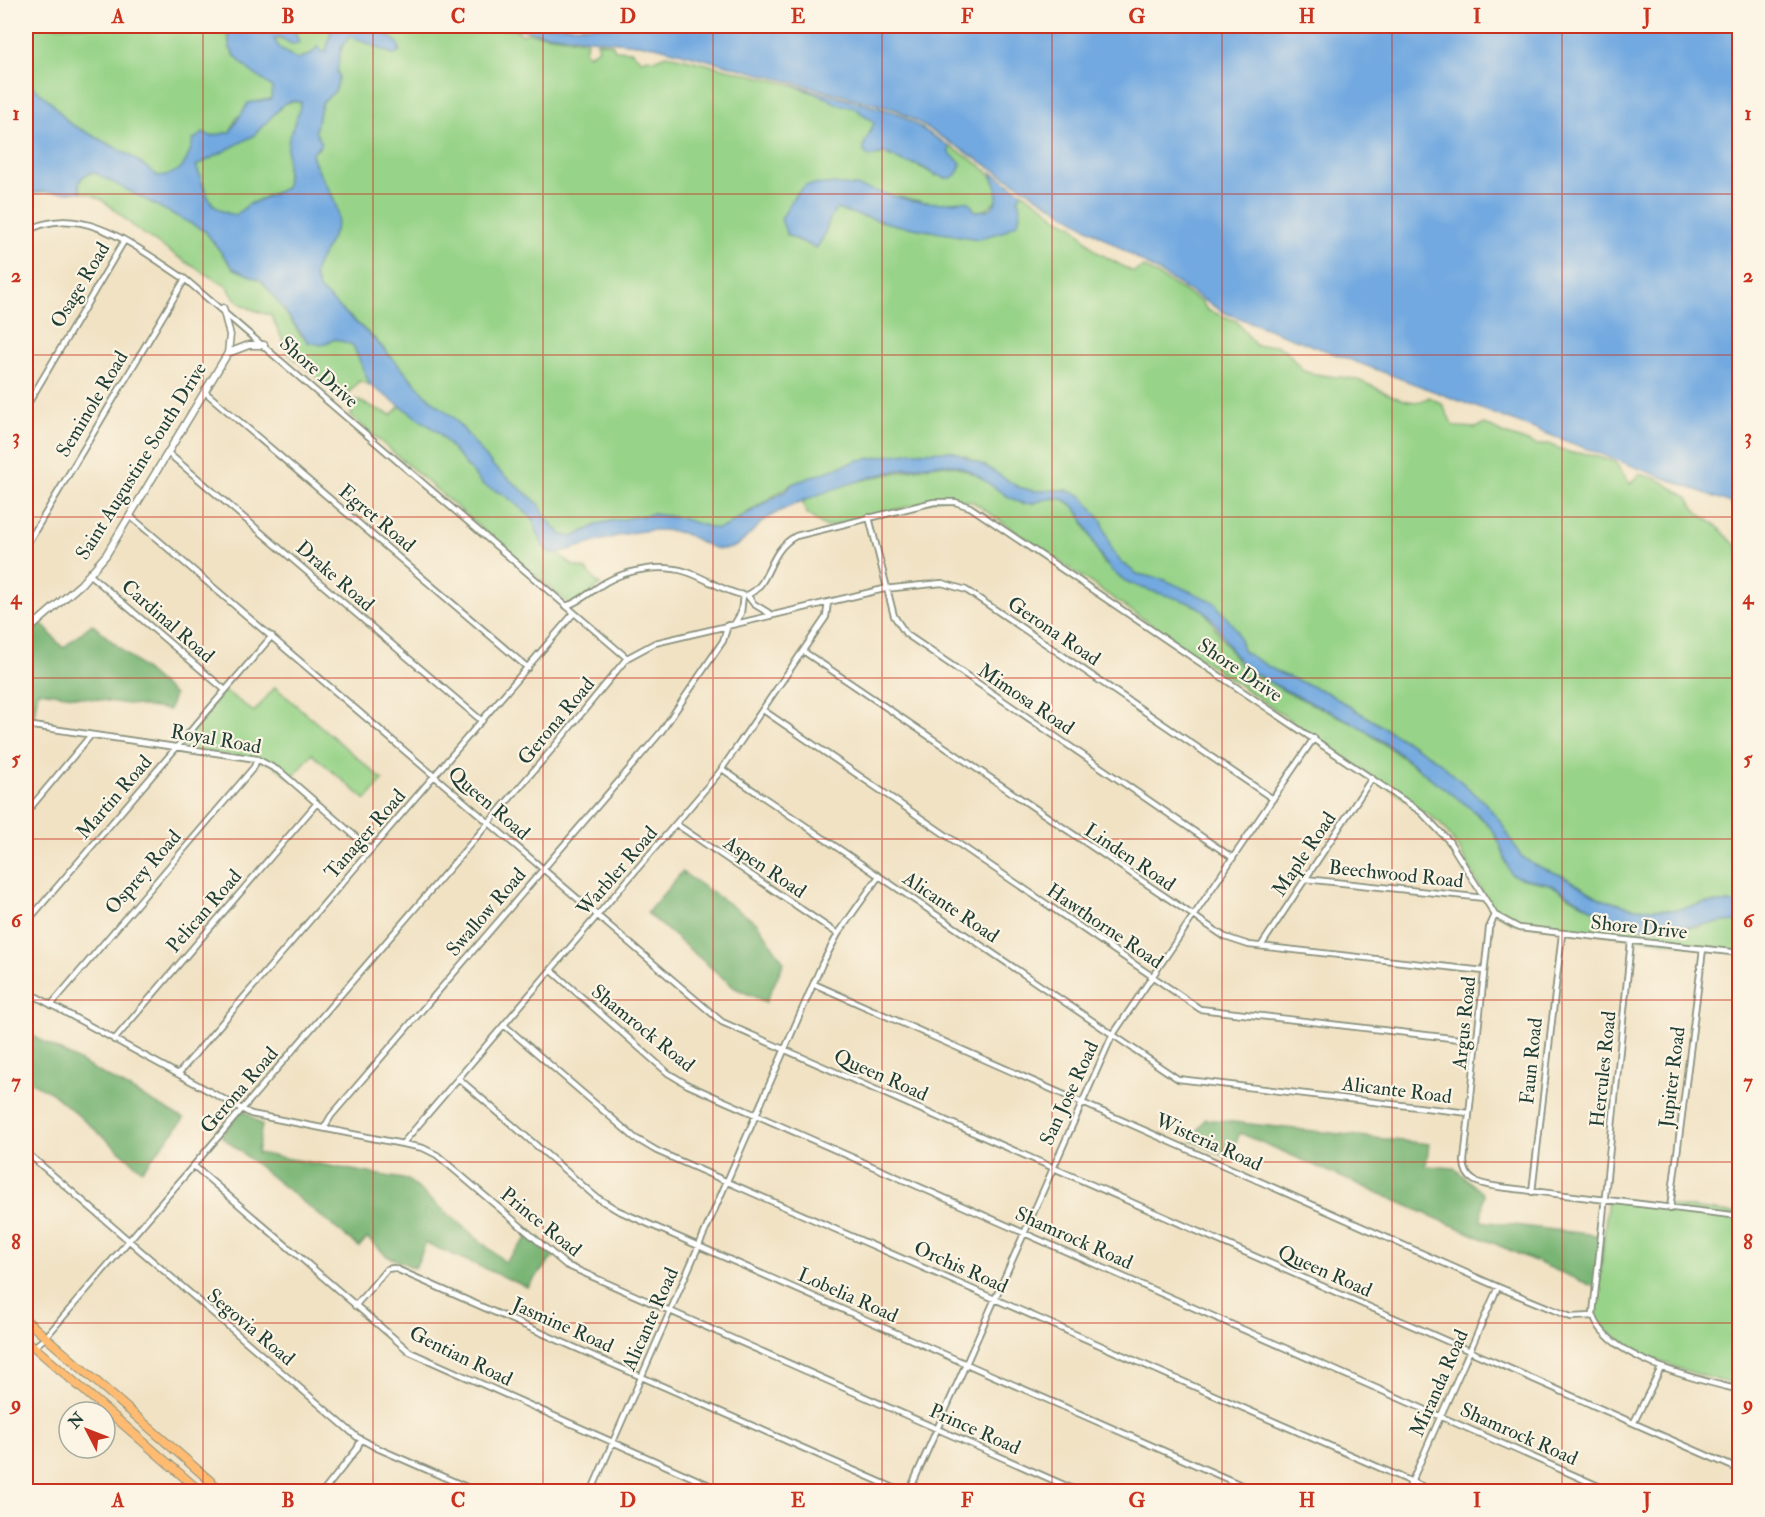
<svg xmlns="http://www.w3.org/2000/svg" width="1765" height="1517" font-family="'IM FELL Double Pica',serif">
  <rect width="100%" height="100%" fill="#fcf5e5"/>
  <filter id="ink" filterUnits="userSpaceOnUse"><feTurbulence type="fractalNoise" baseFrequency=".0167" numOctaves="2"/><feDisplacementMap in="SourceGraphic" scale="12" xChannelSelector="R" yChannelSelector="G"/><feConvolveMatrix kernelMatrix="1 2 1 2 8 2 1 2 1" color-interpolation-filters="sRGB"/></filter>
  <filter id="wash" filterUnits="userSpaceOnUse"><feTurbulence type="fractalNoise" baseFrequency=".008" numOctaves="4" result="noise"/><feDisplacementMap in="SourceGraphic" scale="24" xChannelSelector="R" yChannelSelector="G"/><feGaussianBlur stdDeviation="1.35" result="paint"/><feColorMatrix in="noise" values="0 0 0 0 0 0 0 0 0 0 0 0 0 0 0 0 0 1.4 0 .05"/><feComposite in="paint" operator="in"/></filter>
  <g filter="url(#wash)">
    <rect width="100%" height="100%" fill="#f1e2c4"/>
    <path fill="#97d388" stroke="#5b885e" stroke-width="1.5" d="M 26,26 L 227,26 L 230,48 L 235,56 L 249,70 L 272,87 L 271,99 L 237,117 L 230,132 L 211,136 L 203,133 L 193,140 L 189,159 L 181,170 L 171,175 L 158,176 L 111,145 L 90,137 L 69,123 L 51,102 L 28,84 L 26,81 Z
      M 318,26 L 332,26 L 326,52 L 321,51 L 318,47 L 310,55 L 296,59 L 280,49 L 274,39 L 300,40 L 295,34 L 298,29 L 315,29 Z
      M 374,26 L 413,26 L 422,32 C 433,25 472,24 484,29 L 489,26 L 518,31 L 522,35 L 528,33 L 587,41 L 585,52 L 589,55 L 599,49 L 597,42 L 612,44 L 615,50 L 631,51 L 641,60 L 648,58 L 653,60 L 666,55 L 677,57 L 793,85 L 827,98 L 836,104 L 855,108 L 875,123 L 869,134 L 877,156 C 888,152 926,168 935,176 L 961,163 L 949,153 L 949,146 C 970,159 999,170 998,199 L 985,210 L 975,211 C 964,195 950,204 933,203 C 897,199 864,187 828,184 L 787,235 L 816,248 C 828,236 825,221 836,209 L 896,225 L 978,239 L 1018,200 L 1022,192 L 1048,209 L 1055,217 L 1074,226 L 1095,251 L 1133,272 L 1144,267 L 1202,302 L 1207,310 L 1236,321 L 1256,346 L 1276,345 L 1287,351 L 1303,371 C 1320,377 1338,376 1354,379 C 1373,383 1410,413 1429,397 L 1442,404 L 1453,425 L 1458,427 L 1476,428 L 1485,424 L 1502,433 L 1537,445 L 1548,444 L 1571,453 L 1583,453 L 1615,462 L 1630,484 L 1639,474 L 1658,479 L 1687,497 L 1698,513 L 1717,526 L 1739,549 L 1739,903 L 1705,903 L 1676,910 L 1634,908 L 1601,899 L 1563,876 L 1534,865 L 1520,855 L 1485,803 L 1437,760 L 1326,692 L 1281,674 L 1258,662 L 1244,652 L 1236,629 L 1165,580 L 1137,574 L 1120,561 L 1112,551 L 1102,521 L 1066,490 L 1034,491 L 1018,487 L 966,456 L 792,484 L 725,527 L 716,529 L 653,514 L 601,523 L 573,537 L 562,535 L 546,518 L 539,504 L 493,466 L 454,418 L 429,398 L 374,338 L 319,289 L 314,274 C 318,257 337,235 338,219 C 339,196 316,176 312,154 L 319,148 L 315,131 L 322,103 L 335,91 L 339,77 C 334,68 341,43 350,36 L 395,55 L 398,43 Z
      M 292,101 L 302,102 L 297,121 L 289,139 L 286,188 L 248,205 L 236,215 C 207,211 206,190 196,166 L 253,136 L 284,104 Z
      M 93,171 L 205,231 L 233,268 L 262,281 L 282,306 L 300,335 L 322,345 L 335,339 L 353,345 L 370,385 L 359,381 L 347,396 L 331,389 L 289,354 L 271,315 C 253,311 235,305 228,287 C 199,271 170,252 142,233 C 124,221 104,194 81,192 L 79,184 L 82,177 Z
      M 354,399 L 391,415 L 400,406 L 438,432 L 483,485 L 505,495 L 532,518 L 543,546 L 550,553 L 558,553 L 572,565 L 585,569 L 600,585 L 576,606 L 568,603 L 351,416 Z
      M 937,465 L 955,466 L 978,476 L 1009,497 L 1033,504 L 1044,498 L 1063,499 L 1076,508 L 1104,564 L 1204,610 L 1238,663 L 1284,691 L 1357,725 L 1465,803 L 1491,828 L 1503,847 L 1506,864 L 1522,879 L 1550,884 L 1575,900 L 1624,923 L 1647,928 L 1699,927 L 1712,922 L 1739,921 L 1739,951 L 1511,922 L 1492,910 L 1459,849 L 1440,823 L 973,502 L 947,497 L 826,527 L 808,515 L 802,502 C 843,481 891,474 937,465 Z
      M 275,687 L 383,780 L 366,800 L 312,754 L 291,779 L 272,764 L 258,760 L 177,748 L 224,690 L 254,712 Z
      M 1608,1198 L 1739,1214 L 1739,1386 C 1686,1371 1636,1360 1595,1319 Z"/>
    <path fill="#79b574" stroke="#4c7954" stroke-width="1.5" d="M 41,623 L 63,648 L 92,624 L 174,695 L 169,710 L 38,691 L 32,728 L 26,726 L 26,636 Z
      M 682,872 L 757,923 L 784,962 L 766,1002 L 735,988 L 647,913 Z
      M 26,1032 L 184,1119 L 142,1170 L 52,1093 L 26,1079 Z
      M 242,1109 L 262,1125 L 257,1153 L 408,1180 L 505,1262 L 530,1235 L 554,1256 L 527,1287 L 426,1243 L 415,1268 L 387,1256 L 367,1238 L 359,1247 L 221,1136 Z
      M 1205,1119 L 1429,1144 L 1426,1166 L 1454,1168 L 1484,1194 L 1481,1221 L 1604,1236 L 1599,1289 L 1240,1133 L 1229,1158 L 1191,1141 Z"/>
    <path fill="#72a9e0" stroke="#48738a" stroke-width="1.5" fill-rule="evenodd" d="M 227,26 L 318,26 L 315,29 L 297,29 L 295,34 L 300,43 L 291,44 L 280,37 L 274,39 L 280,49 L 296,59 L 310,55 L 318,46 L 321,51 L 326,52 L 332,26 L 374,26 L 398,43 L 400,50 L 395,55 L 350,36 L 341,48 L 337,72 L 339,77 L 335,91 L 322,103 L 315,131 L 322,143 L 312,154 C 316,176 339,196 338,219 C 337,235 318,257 314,274 L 319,289 L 374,339 L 429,398 L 454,418 L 493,466 L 539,504 L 546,518 L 562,535 L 573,537 L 601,523 L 653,514 L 680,518 L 716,529 L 725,527 L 787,490 L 792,484 L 859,460 L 913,452 L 952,451 L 987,467 L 1018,487 L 1034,491 L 1066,490 L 1082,496 L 1102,521 L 1112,551 L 1120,561 L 1137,574 L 1165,580 L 1214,602 L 1236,629 L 1244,652 L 1281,674 L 1326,692 L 1437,760 L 1485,803 L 1501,822 L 1520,855 L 1534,865 L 1563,876 L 1601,899 L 1634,908 L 1676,910 L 1705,903 L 1739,903 L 1739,921 C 1702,922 1662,935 1625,924 C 1598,915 1576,897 1551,885 C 1538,879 1524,881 1511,874 C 1503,858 1502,841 1490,827 C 1474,808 1452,795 1432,779 C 1408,760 1384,741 1357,725 C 1323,706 1287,694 1254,673 C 1226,656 1226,629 1204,611 C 1188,597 1145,593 1124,580 C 1090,561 1090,509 1063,499 C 1047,494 1034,508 1019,502 C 996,493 979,471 954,465 C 916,458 799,497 766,519 C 755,527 744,544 731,548 C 714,554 698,538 682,533 C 642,522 598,543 558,553 L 550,553 L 543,546 L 532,518 L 505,495 L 483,485 L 438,432 L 370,385 L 353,345 L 335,339 L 322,345 L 308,342 L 262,281 L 233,268 L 205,231 L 93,172 L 82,177 L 79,184 L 81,192 L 40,192 L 26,196 L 26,81 L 51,102 L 69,123 L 131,156 L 158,176 C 182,175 188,162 193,140 L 203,133 L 211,136 L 230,132 L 248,103 L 271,99 L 272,87 L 249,70 L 235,56 L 230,48 ZM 292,101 L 301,102 C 299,115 292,127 289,139 C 285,155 289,172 286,188 L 248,205 L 236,215 C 205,211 207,191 196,166 L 253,136 L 284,104 Z
      M 503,26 L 1739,26 L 1739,519 L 1731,503 L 1223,312 L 898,110 L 655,46 L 544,34 Z
      M 793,85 L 898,113 L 949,146 L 949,153 L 961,163 C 954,195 929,167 915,164 C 910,163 906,164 901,161 C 896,159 890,153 884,153 C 880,154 875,156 870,157 L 864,152 L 864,145 L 874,123 L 855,108 L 836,104 L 827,98 Z
      M 991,172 L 1022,192 L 1018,200 L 1021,208 L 1018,223 L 1002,232 L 978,239 L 896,225 L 836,209 C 825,221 828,236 816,248 L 787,235 L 781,219 L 796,194 L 806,185 L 828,184 L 856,186 L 913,201 L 938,203 L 964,201 L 969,202 L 975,211 C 1004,213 998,189 991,172 Z"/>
  </g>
  <g filter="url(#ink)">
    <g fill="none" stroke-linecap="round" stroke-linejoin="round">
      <g stroke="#88907c" stroke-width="8">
        <path id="minor" d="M 26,232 C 80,199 140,250 185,279 L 627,658
          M 205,392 L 528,668
          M 26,407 L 124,241
          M 168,453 L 482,721
          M 130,516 L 722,1022 L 1740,1470
          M 869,517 L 894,616 L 906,634 L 1233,858
          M 26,546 L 185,279
          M 90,575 L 225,690
          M 566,606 C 582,601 592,590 606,582 C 629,569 662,564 687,572 C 706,578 724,592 743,595 L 741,613 L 735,623
          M 26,610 L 35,624
          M 772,615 L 754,604 L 747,595 C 771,586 767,551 796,536 L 934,502 L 955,502 L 970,507 L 1421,812 L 1449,841 L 1495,915 L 1519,928 L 1740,953
          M 803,651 L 1225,937 L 1249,945 L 1484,971
          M 763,710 L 1200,1009 L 1477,1041
          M 26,725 L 257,759 L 281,772 L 371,850
          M 722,769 L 879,876
          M 26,813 L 91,735
          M 676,824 L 838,934
          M 1305,879 L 1484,898
          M 1495,915 L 1489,928 L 1464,1161 C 1465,1183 1481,1184 1499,1187 L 1740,1216
          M 26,923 L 272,636
          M 1631,941 L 1593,1314 C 1606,1359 1699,1380 1740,1390
          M 1261,946 L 1372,778
          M 551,970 L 668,1073 L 688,1085 L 1612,1492
          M 814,984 L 1498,1287 L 1571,1317 L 1593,1316
          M 26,991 L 251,1114 L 423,1148 L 437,1155 L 566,1265 L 1080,1492
          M 51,1005 L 254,767 L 257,759
          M 504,1025 L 635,1138 L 657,1151 L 1435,1492
          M 114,1040 L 317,803
          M 178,1074 L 574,613
          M 458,1078 L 596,1197 L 617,1210 L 1257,1492
          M 324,1128 L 331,1116 L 661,732 L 723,641 L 728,625
          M 403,1143 L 719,773 L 826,617 L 828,602
          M 26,1152 L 357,1437 L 377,1448 L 478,1492
          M 194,1166 L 410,1352 L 725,1492
          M 1532,1192 L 1562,934
          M 1670,1209 L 1703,949
          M 355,1306 L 387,1269 L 394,1268 L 903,1492
          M 34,1347 L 45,1338 L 554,747 L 627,658 L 655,643 L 884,589 L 942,583 L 966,590 L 990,606 L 1273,799
          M 1634,1422 L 1661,1368
          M 323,1492 L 357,1449 L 361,1439
          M 591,1492 L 822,964 L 838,934 L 879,876 L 1178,1079 L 1469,1113
          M 909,1492 L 1112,1036 L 1314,738
          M 1407,1492 L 1498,1287"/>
      </g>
      <g stroke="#88907c" stroke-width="9">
        <path id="tertiary" d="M 228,353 L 249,345 L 264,345
          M 26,632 L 81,584 L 106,555 L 228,353 L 230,335 L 223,308"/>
      </g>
      <g stroke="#88907c" stroke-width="10">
        <path id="primary" d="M 26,1320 L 223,1492
          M 26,1340 L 201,1492"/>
      </g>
      <use href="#minor" stroke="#fff" stroke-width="4.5"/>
      <use href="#tertiary" stroke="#fff" stroke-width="6"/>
      <use href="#primary" stroke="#ffbb71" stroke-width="8"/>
    </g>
  </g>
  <path fill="none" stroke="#c8321e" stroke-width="1.5" stroke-opacity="0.55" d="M 203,26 L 203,1492M 373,26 L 373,1492M 543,26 L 543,1492M 713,26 L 713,1492M 882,26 L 882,1492M 1052,26 L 1052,1492M 1222,26 L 1222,1492M 1392,26 L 1392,1492M 1562,26 L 1562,1492M 26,194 L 1740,194M 26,355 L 1740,355M 26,517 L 1740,517M 26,678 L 1740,678M 26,839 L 1740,839M 26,1000 L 1740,1000M 26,1162 L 1740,1162M 26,1323 L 1740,1323"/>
  <g text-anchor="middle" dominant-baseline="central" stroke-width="4.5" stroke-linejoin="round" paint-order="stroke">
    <g font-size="20" fill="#1f3d34" stroke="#fcf5e5">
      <text transform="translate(80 285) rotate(-59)">Osage Road</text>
      <text transform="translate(319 372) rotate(41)">Shore Drive</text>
      <text transform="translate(92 404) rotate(-59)">Seminole Road</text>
      <text transform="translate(141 461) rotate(-58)">Saint Augustine South Drive</text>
      <text transform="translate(377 518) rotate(40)">Egret Road</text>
      <text transform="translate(335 576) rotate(41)">Drake Road</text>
      <text transform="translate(168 621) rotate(41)">Cardinal Road</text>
      <text transform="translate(1054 631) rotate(34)">Gerona Road</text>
      <text transform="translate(1240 670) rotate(34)">Shore Drive</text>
      <text transform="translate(1026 699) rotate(34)">Mimosa Road</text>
      <text transform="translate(556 721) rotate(-50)">Gerona Road</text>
      <text transform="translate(216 739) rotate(10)">Royal Road</text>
      <text transform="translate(114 797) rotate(-49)">Martin Road</text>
      <text transform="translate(489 803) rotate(41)">Queen Road</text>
      <text transform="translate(365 834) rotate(-49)">Tanager Road</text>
      <text transform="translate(1304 854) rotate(-56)">Maple Road</text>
      <text transform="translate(1130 857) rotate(34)">Linden Road</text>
      <text transform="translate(765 867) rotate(34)">Aspen Road</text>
      <text transform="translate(617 871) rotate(-49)">Warbler Road</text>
      <text transform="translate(143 872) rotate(-49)">Osprey Road</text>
      <text transform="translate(1396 874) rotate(6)">Beechwood Road</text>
      <text transform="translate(951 907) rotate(34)">Alicante Road</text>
      <text transform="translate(204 911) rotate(-49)">Pelican Road</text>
      <text transform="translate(486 912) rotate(-49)">Swallow Road</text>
      <text transform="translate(1105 926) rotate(34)">Hawthorne Road</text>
      <text transform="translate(1639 927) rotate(6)">Shore Drive</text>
      <text transform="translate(1464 1023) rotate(-84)">Argus Road</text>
      <text transform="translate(643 1028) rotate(39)">Shamrock Road</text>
      <text transform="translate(1531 1061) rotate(-84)">Faun Road</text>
      <text transform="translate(1603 1069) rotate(-84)">Hercules Road</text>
      <text transform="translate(881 1075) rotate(24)">Queen Road</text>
      <text transform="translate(1672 1077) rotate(-83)">Jupiter Road</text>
      <text transform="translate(239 1090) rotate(-49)">Gerona Road</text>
      <text transform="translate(1397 1090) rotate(7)">Alicante Road</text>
      <text transform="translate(1069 1093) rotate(-65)">San Jose Road</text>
      <text transform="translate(1209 1142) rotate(24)">Wisteria Road</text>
      <text transform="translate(541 1222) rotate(39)">Prince Road</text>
      <text transform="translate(1074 1238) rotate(24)">Shamrock Road</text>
      <text transform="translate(961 1267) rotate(24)">Orchis Road</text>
      <text transform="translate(1325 1271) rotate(24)">Queen Road</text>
      <text transform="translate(848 1295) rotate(24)">Lobelia Road</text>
      <text transform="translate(650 1319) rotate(-66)">Alicante Road</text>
      <text transform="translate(563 1325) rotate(24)">Jasmine Road</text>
      <text transform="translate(251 1327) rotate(40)">Segovia Road</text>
      <text transform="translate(461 1356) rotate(26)">Gentian Road</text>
      <text transform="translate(1439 1383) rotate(-66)">Miranda Road</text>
      <text transform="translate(975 1429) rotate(24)">Prince Road</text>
      <text transform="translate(1519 1434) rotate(24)">Shamrock Road</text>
    </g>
  </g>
  <rect width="1765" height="1517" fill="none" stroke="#fcf5e5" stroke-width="66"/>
  <g transform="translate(87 1430) rotate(312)"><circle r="28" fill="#fcf5e5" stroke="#a4ab9e" stroke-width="1.5"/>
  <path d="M0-4.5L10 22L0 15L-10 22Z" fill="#c8321e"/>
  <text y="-9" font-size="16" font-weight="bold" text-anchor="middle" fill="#1f3d34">N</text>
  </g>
  <rect x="33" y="33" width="1699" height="1451" fill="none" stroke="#c8321e" stroke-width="2"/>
  <g font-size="20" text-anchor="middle" font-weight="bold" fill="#c8321e">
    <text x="118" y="23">A</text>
    <text x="288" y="23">B</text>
    <text x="458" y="23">C</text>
    <text x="628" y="23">D</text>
    <text x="798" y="23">E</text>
    <text x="967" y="23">F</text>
    <text x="1137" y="23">G</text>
    <text x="1307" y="23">H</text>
    <text x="1477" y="23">I</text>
    <text x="1647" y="23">J</text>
    <text x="16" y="120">1</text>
    <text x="1748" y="120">1</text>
    <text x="16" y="282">2</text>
    <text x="1748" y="282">2</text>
    <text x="16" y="443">3</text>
    <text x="1748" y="443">3</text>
    <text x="16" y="604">4</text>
    <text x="1748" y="604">4</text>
    <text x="16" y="765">5</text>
    <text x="1748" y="765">5</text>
    <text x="16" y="927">6</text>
    <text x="1748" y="927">6</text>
    <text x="16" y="1088">7</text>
    <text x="1748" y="1088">7</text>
    <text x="16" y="1249">8</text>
    <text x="1748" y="1249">8</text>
    <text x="16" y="1410">9</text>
    <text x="1748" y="1410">9</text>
    <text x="118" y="1507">A</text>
    <text x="288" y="1507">B</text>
    <text x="458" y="1507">C</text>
    <text x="628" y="1507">D</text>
    <text x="798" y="1507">E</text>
    <text x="967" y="1507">F</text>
    <text x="1137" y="1507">G</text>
    <text x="1307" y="1507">H</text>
    <text x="1477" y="1507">I</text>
    <text x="1647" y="1507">J</text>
  </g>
</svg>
